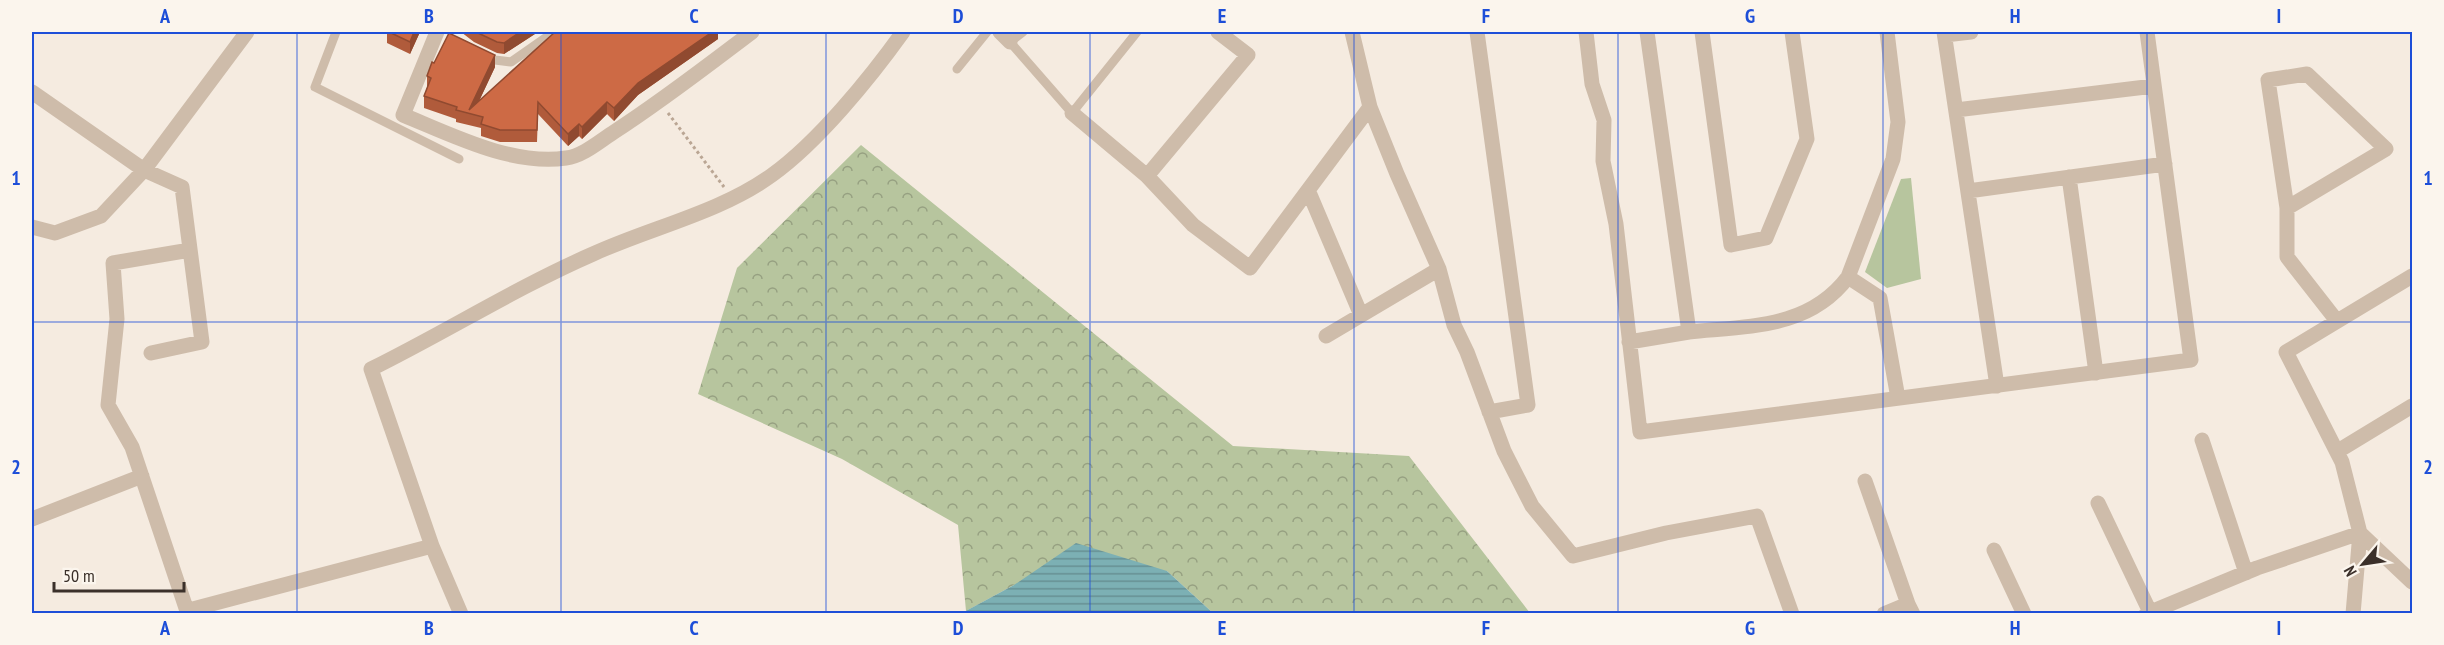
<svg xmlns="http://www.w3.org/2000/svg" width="2444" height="645" font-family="'PT Sans Narrow',sans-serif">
  <defs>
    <pattern id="forest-crowns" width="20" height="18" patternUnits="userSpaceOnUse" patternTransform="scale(1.5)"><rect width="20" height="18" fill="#b7c59e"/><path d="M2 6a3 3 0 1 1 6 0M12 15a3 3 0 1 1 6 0" fill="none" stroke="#96a081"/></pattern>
    <pattern id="water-rules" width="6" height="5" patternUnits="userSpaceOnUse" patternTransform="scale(1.5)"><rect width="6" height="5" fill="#7cb0b4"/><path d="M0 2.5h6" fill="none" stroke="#679093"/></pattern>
  </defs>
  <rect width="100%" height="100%" fill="#f5ebe0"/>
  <path fill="#b7c59e" d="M 1911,178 L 1921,279 L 1887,288 L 1865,272 L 1901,179 Z"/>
  <path fill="url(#forest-crowns)" d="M 861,145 L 1233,446 L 1409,456 L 1530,613 L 1213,613 L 1167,571 L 1014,585 L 966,611 L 958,525 L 842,459 L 698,394 L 737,268 Z"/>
  <path fill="url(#water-rules)" d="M 1076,543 L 1167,571 L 1213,613 L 962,613 L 1014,585 Z"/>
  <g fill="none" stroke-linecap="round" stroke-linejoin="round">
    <path stroke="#baa694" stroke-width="3" stroke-dasharray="3 3" stroke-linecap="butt" d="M 668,113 L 724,187"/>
    <path stroke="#cebcaa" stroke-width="9" d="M 336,32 L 315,87 L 459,159
      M 1023,32 L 1010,42 L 1072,113 L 1137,32
      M 486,56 L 495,60 L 511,62 L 554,32
      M 957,69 L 987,32"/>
    <path stroke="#cebcaa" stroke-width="15" d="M 437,32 L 403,115 C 452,135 512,166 566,158 C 583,156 600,141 614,132 C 662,101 707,66 752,32
      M 1000,32 L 1010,42
      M 1352,32 L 1370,107 L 1397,174 L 1439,269 L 1454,325 L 1467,352 L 1504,451 L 1532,506 L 1573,556 L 1666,533 L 1757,516 L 1792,614
      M 1477,32 L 1528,405 L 1489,412
      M 1586,32 L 1592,84 L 1604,120 L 1603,161 L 1616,224 L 1640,432 L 2191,360 L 2147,32
      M 1702,32 L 1731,245 L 1766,238 L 1807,139 L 1792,32
      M 1887,32 L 1898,122 L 1893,159 L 1848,277 L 1880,298 L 1898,398
      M 1944,32 L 1997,386
      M 1945,35 L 1971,32
      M 32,92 L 144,170 L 182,187 L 202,342 L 151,353
      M 1956,110 L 2154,86
      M 1072,113 L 1147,176 L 1193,225 L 1250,268 L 1370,107
      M 1147,176 L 1248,55 L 1218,32
      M 2069,177 L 2096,373
      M 1308,190 L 1361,315
      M 1968,191 L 2165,164
      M 2287,208 L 2386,149 L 2307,74 L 2268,80 L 2287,208 L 2287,257 L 2337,321
      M 32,227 L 55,233 L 101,216 L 144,170 L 247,32
      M 1689,332 C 1748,326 1809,329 1848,277
      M 1326,336 L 1439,269
      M 1629,342 L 1689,332 L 1647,32
      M 2202,440 L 2246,573
      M 2338,451 L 2412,406
      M 1865,481 L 1908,604
      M 2098,503 L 2150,612
      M 32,519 L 142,476
      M 2360,533 L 2412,582
      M 1994,550 L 2024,614
      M 189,610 L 432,546
      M 188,614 L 132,447 L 108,405 L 117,319 L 113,263 L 190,250
      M 461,614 L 432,546 L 371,369 C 446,332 517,287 593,254 C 652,227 719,213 772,175 C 818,142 870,78 903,32
      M 1884,614 L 1908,604 L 1913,614
      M 2146,614 L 2257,568 L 2360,533
      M 2353,614 L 2360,533 L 2342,462 L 2286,352 L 2412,276"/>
  </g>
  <path fill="#b05b3b" d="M 387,32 L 420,32 L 410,54 L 387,43 Z
    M 461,32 L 538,32 L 504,54 L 497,53 L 474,42 Z
    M 718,32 L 718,39 L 638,95 L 614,121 L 607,114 L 582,139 L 579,136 L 568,146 L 538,114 L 537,142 L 500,142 L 481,136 L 481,128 L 456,122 L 456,119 L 424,108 L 424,96 L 427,88 L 427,76 L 434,63 L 495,67 L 479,101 Z"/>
  <path fill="#904a30" d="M 414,32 L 420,32 L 410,54 L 410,42 Z
    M 520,32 L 538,32 L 504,54 L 504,43 Z
    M 712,32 L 718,32 L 718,39 L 638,95 L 614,121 L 614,108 L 638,83 Z
    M 495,55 L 495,67 L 473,114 L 469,110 Z
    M 607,102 L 607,114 L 582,139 L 582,127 Z
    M 579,124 L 579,136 L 568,146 L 568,134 Z"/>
  <path fill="#cd6a45" stroke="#904a30" stroke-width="1.5" d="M 389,32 L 414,32 L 410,42 Z
    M 476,32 L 520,32 L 504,43 L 497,42 Z
    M 555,32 L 712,32 L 638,83 L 614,108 L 607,102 L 582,127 L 579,124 L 568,134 L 538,102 L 537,130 L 500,130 L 481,124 L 483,117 L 456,110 L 457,107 L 424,96 L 431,78 L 427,76 L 432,62 L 434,63 L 449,33 L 495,55 L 469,110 Z"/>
  <path fill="none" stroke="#1d4ed8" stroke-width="1.5" stroke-opacity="0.55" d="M 297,32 L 297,614M 561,32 L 561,614M 826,32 L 826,614M 1090,32 L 1090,614M 1354,32 L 1354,614M 1618,32 L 1618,614M 1883,32 L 1883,614M 2147,32 L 2147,614M 32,322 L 2412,322"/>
  <rect width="2444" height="645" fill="none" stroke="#fbf5ed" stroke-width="66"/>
  <g transform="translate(2363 564) rotate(241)" stroke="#fbf5ed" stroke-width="4.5" paint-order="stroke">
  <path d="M0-4.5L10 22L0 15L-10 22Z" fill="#3b302a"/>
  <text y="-9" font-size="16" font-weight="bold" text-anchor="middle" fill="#3b302a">N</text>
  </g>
  <path d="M54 582v9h130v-9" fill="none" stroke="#3b302a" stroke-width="3"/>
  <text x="63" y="582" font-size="18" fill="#3b302a" stroke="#fbf5ed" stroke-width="4.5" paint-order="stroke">50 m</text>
  <rect x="33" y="33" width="2378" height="579" fill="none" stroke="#1d4ed8" stroke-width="2"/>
  <g font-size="20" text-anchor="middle" font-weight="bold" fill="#1d4ed8">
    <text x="165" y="23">A</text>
    <text x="429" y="23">B</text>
    <text x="694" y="23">C</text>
    <text x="958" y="23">D</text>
    <text x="1222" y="23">E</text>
    <text x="1486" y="23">F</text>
    <text x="1750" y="23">G</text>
    <text x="2015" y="23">H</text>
    <text x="2279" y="23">I</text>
    <text x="16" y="185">1</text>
    <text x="2428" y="185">1</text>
    <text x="16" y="474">2</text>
    <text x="2428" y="474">2</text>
    <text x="165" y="635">A</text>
    <text x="429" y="635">B</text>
    <text x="694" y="635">C</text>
    <text x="958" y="635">D</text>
    <text x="1222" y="635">E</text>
    <text x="1486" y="635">F</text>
    <text x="1750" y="635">G</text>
    <text x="2015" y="635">H</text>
    <text x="2279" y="635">I</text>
  </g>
</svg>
